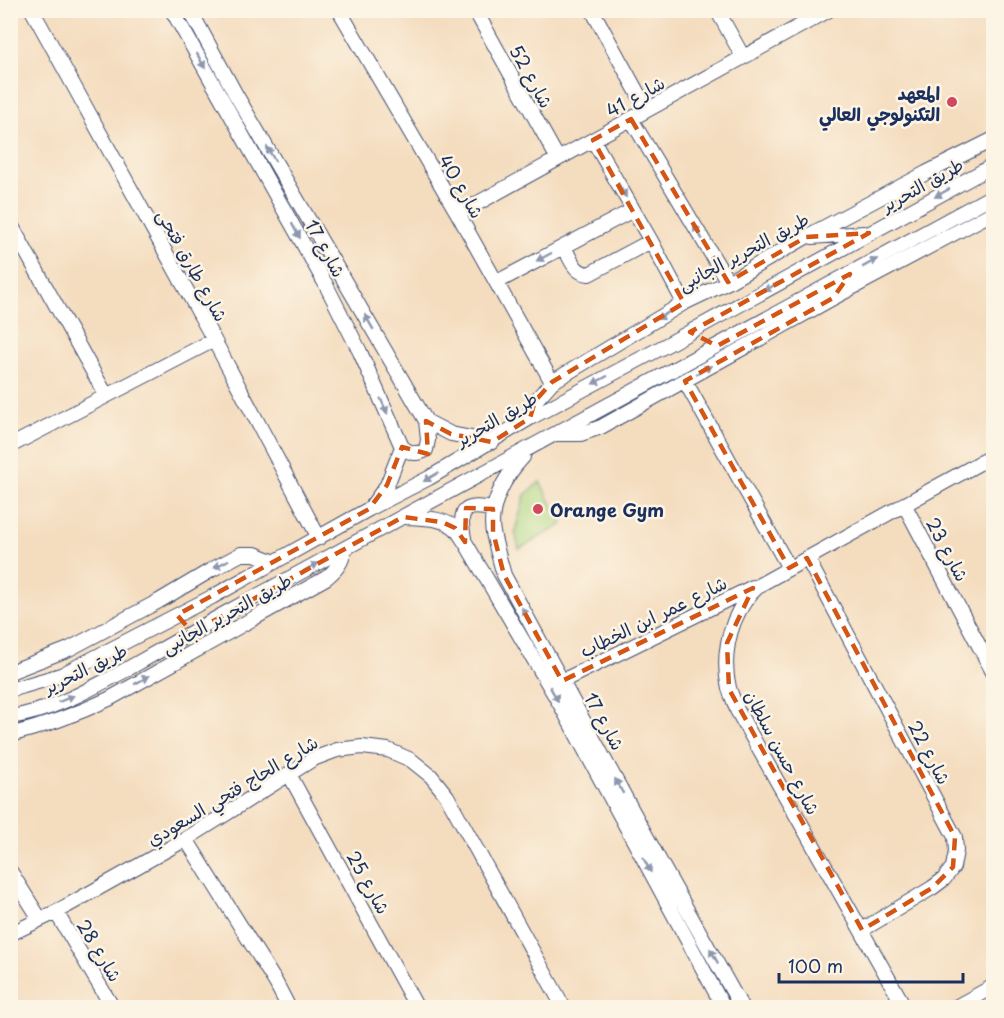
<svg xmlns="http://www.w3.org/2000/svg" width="1004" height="1018" font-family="'Playpen Sans','Playpen Sans Arabic',sans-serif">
  <rect width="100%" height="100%" fill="#fcf5e5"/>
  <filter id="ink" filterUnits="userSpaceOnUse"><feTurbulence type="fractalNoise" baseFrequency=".0167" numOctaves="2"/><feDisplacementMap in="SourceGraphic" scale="12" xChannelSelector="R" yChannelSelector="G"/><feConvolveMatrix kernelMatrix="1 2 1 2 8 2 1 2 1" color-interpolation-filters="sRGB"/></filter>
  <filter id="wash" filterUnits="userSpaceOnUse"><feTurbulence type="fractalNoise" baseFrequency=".008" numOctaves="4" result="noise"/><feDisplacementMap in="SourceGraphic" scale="24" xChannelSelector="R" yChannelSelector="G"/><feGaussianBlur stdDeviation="1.35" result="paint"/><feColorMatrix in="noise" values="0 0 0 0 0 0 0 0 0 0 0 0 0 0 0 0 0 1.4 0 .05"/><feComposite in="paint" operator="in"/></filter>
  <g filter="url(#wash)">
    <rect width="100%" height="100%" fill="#f4dcbe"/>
    <path fill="#aed782" stroke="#648370" stroke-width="1.5" d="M 540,482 L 563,524 L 519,549 L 515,531 L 525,495 Z"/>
  </g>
  <g filter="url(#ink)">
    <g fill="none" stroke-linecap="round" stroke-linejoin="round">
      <g stroke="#3c496c" stroke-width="16">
        <path id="minor" d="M 32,10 L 214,340 L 319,538
          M 172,10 L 325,283 L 360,352 L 402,447 L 387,485 L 371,507
          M 190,10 L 235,93 L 426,421 L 451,434 L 492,442
          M 339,10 L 458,214 L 552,382
          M 475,10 L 558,159
          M 592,10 L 647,110
          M 717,10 L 743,57
          M 631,119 L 728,282
          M 593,140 L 651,241 L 684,303
          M 458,214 L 829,10
          M 10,223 L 106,395
          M 812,237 L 864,233
          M 564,247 C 571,259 574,273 589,274 L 651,241
          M 497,282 L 633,210
          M 685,381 L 789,568
          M 530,418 L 535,401 L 552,382 L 684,303 L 728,282 L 806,237 L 926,173 L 994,139
          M 558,434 L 581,434 L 601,427 L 833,298 L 994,212
          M 10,446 L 214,340
          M 402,447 C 411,454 417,455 426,450 L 428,440 L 426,421
          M 523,457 C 505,476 488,506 493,533 C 496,547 500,561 504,575 L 662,865 L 742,1008
          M 904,504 L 994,674
          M 405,517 C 421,518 445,517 457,530 C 460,534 462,538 465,542 L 560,704 L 724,1008
          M 464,538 C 458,508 465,504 493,509
          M 807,558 L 955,837 L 956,851 L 953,867 L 944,879 L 932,888 L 862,930
          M 10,672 L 69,649 L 159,601 L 213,569 L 241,554 L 255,554 L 275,562
          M 562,681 L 753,587
          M 10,690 L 61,675 L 212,597 L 369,509 L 429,478 L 530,418 L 659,349 L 994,165
          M 10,717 C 49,712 89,690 122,672 C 156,653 190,633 224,614 L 994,195
          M 10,735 C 45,726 77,714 109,699 L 326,578 C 336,570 343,562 344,549
          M 289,774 L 417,1008
          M 186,839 L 276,983 L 289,1008
          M 10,871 L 40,919
          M 56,912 L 113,1008
          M 10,934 L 56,912 L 186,839 L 313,759 L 337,750 L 362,747 L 388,750 L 411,760 L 431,776 L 447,796 L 564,1008
          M 905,1008 L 737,710 C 735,703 731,695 729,688 C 722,659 728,626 745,601 C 749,595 755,589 761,584 L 994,455
          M 954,1008 L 994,986"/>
      </g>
      <use href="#minor" stroke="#fff" stroke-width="14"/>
    </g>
    <defs><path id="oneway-solid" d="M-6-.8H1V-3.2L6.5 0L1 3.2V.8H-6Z" transform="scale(1.5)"/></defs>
    <g fill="#8d97ae">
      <use href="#oneway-solid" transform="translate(201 61) rotate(61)"/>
      <use href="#oneway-solid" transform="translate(271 154) rotate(-120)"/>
      <use href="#oneway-solid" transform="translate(622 190) rotate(60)"/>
      <use href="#oneway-solid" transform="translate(942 193) rotate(151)"/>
      <use href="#oneway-solid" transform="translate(296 231) rotate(61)"/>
      <use href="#oneway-solid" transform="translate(698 232) rotate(-121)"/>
      <use href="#oneway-solid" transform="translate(544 257) rotate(152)"/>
      <use href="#oneway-solid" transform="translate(870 263) rotate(-29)"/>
      <use href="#oneway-solid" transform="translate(771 287) rotate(151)"/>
      <use href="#oneway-solid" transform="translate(664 315) rotate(149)"/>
      <use href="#oneway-solid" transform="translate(369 322) rotate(-120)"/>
      <use href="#oneway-solid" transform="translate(704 370) rotate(-29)"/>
      <use href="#oneway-solid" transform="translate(600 380) rotate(152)"/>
      <use href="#oneway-solid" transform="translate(384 406) rotate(66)"/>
      <use href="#oneway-solid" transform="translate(431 477) rotate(150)"/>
      <use href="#oneway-solid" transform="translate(221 564) rotate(152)"/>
      <use href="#oneway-solid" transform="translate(311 567) rotate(-28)"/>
      <use href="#oneway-solid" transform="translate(526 615) rotate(-119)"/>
      <use href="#oneway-solid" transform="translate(142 680) rotate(-29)"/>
      <use href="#oneway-solid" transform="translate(554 694) rotate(60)"/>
      <use href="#oneway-solid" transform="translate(66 699) rotate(-23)"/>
      <use href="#oneway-solid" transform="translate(619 786) rotate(-119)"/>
      <use href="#oneway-solid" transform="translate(647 865) rotate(62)"/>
      <use href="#oneway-solid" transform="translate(714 956) rotate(-119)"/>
    </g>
  </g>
  <path fill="none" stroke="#d45514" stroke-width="4.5" stroke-dasharray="12 8" stroke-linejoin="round" d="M 631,119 L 728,282 L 806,237 L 869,233 L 690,332 L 717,346 L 850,274 L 833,298 L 685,381 L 789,568 L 807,558 L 955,837 L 953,867 L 932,888 L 862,930 L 729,689 L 727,643 L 753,588 L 562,681 L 504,575 L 493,532 L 493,509 L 466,508 L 465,542 L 455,528 L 442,522 L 403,517 L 184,637 L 190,630 L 177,615 L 369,509 L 387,485 L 402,447 L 428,454 L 426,421 L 451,434 L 492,442 L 530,418 L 535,401 L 552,382 L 684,303 L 593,140 Z"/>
  <g fill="#d1495b" stroke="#fcf5e5" stroke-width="2">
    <circle cx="952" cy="102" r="6"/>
    <circle cx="538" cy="509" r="6"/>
  </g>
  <g text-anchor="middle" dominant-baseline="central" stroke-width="5" stroke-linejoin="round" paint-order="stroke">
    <g font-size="18" fill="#1b2f5e" stroke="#fcf5e5">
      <text transform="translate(532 76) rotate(61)">شارع 52</text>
      <text transform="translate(635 96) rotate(-29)">شارع 41</text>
      <text transform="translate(922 184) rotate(-29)">طريق التحرير</text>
      <text transform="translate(462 186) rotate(60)">شارع 40</text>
      <text transform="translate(326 248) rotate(61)">شارع 17</text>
      <text transform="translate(743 251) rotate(-28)">طريق التحرير الجانبى</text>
      <text transform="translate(193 265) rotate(61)">شارع طارق فتحى</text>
      <text transform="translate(496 418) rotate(-30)">طريق التحرير</text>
      <text transform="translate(948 549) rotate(62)">شارع 23</text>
      <text transform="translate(226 613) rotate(-29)">طريق التحرير الجانبى</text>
      <text transform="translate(653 616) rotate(-26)">شارع عمر ابن الخطاب</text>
      <text transform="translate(85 668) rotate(-26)">طريق التحرير</text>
      <text transform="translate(605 721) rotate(61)">شارع 17</text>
      <text transform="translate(783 752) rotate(62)">شارع حسن سلطان</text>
      <text transform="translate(930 752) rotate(62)">شارع 22</text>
      <text transform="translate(232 790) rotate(-31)">شارع الحاج فتحي السعودي</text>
      <text transform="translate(369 882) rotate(61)">شارع 25</text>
      <text transform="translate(100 950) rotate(59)">شارع 28</text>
    </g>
    <g font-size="18" font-weight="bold" fill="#1b2f5e" stroke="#fcf5e5" text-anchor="end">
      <text x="940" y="92">المعهد<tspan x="940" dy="21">التكنولوجي العالي</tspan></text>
      <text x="550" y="509" text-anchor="start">Orange Gym</text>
    </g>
  </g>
  <rect width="1004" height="1018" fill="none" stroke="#fcf5e5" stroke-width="36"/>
  <path d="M779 973v9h184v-9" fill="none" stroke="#1b2f5e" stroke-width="3"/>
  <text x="788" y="973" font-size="18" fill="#1b2f5e" stroke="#fcf5e5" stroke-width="4.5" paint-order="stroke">100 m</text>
</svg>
